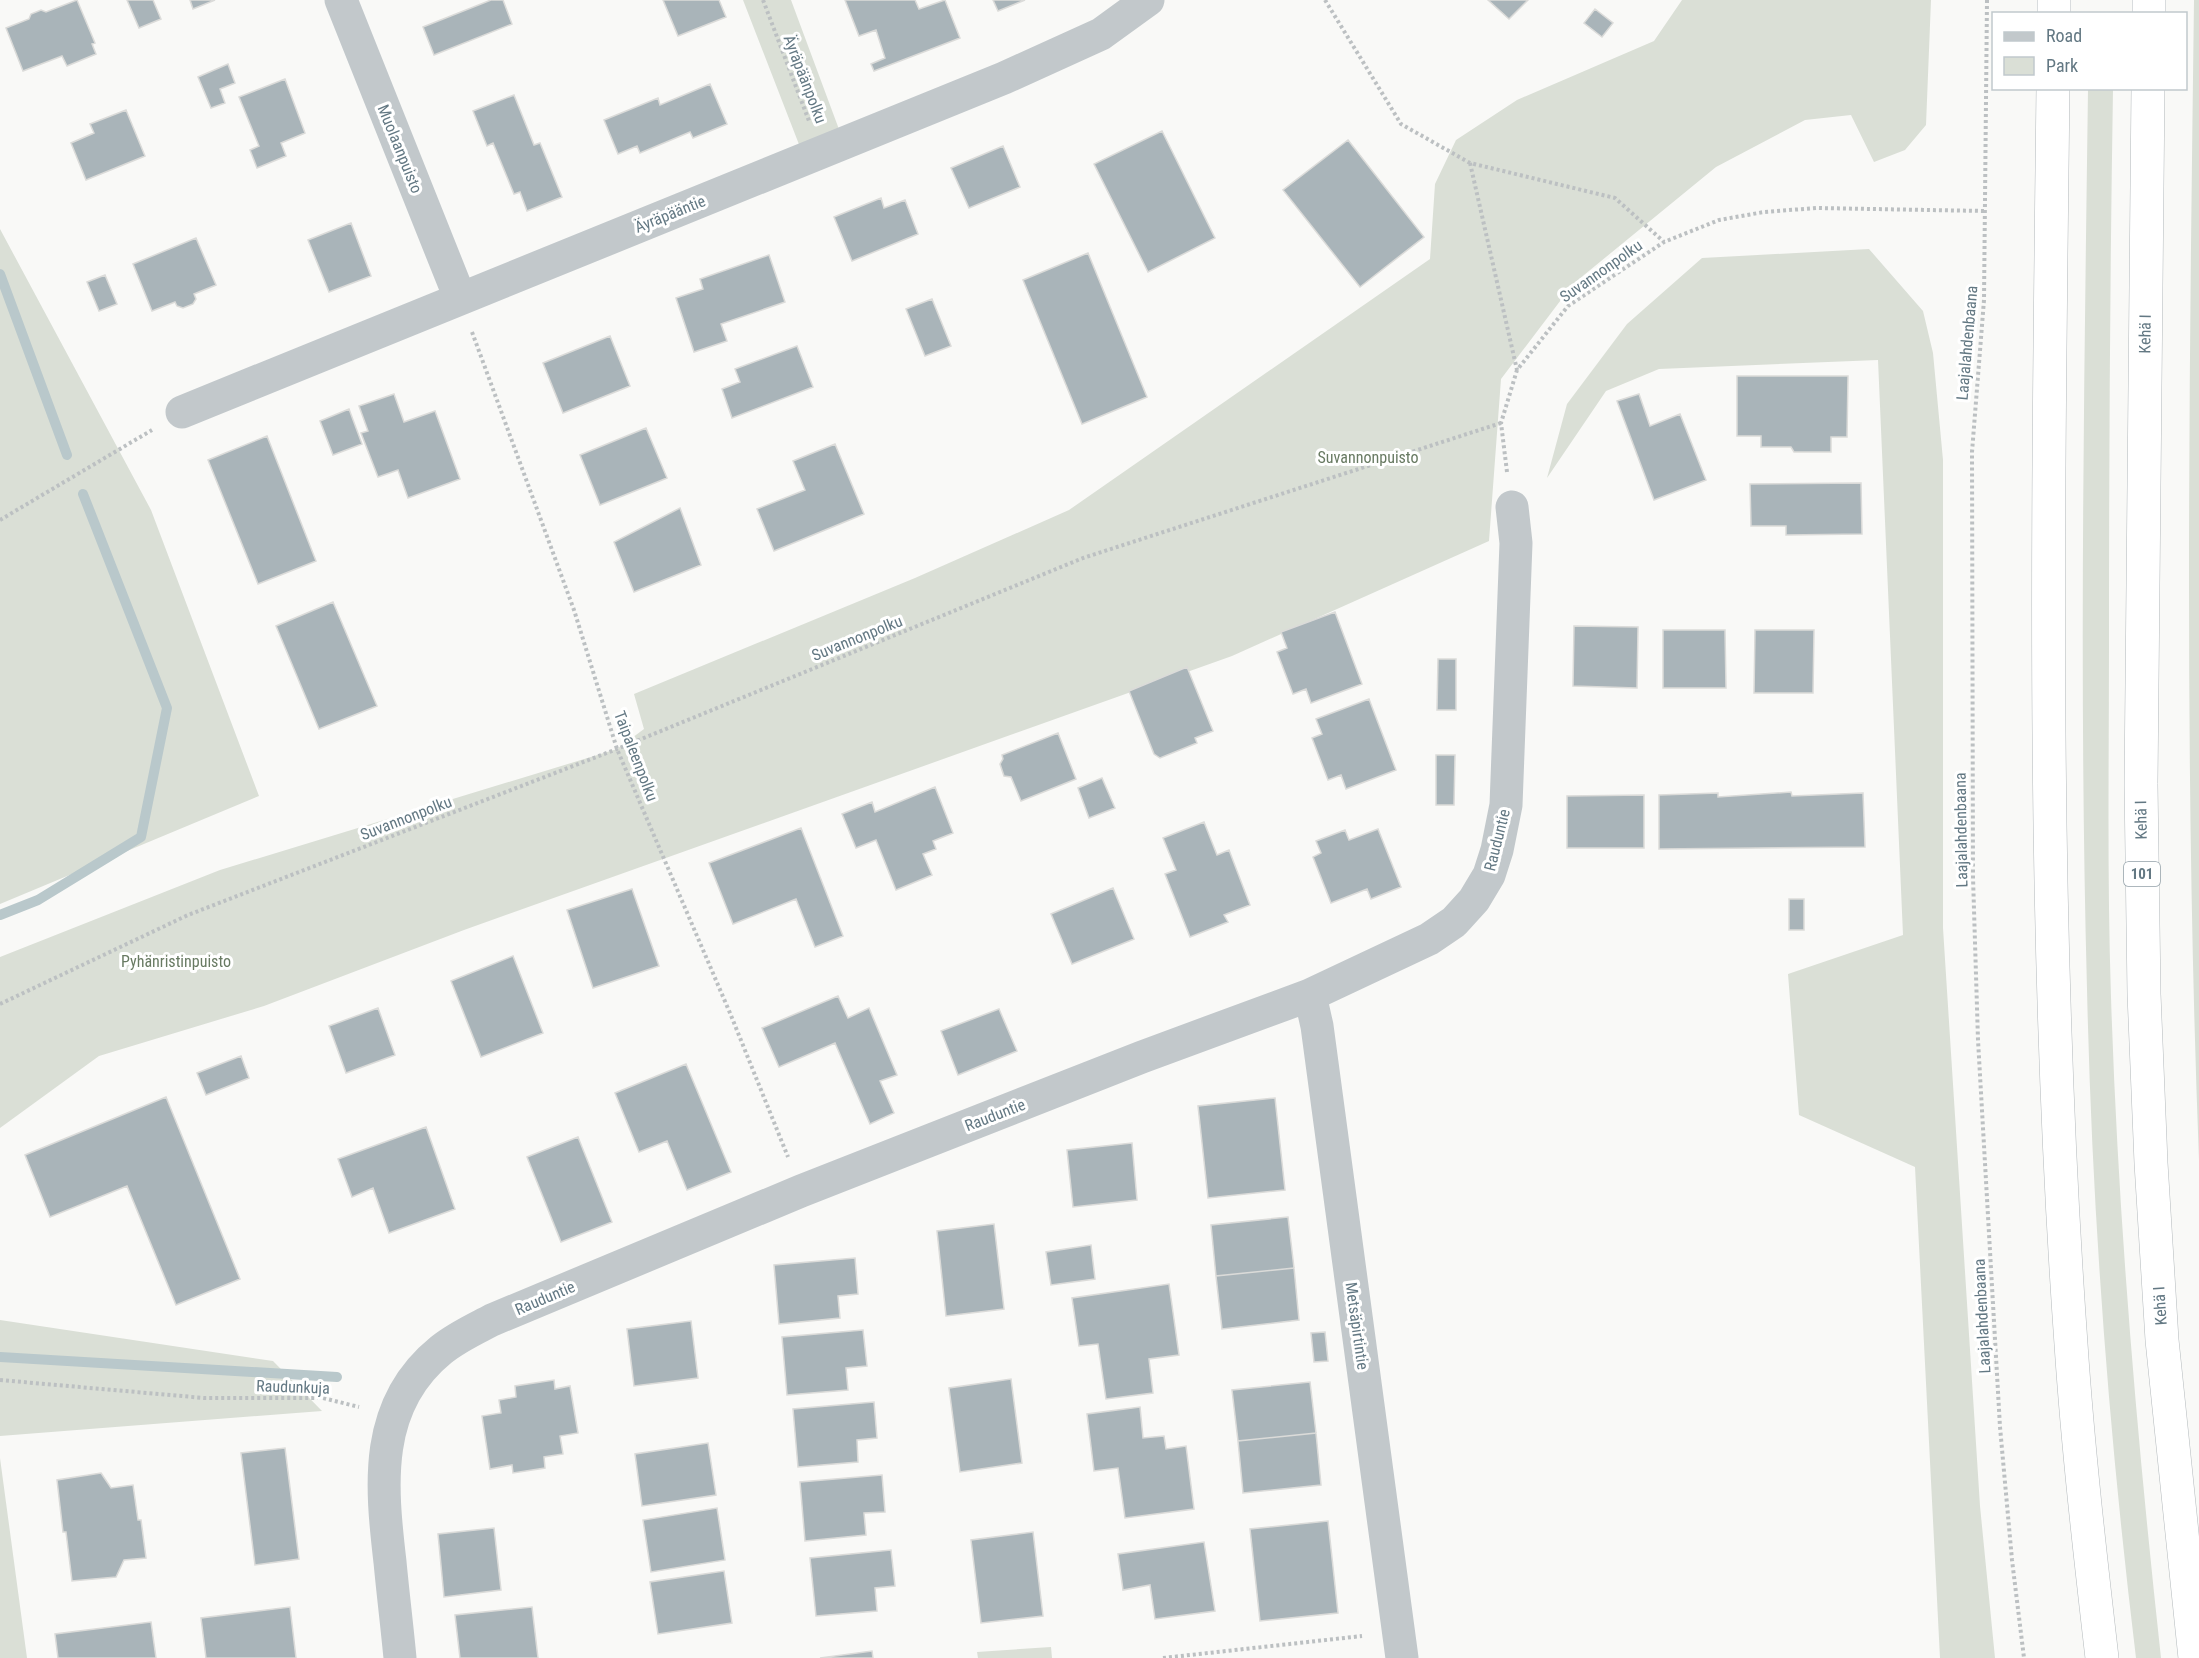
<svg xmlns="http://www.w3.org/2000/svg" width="2199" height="1658" font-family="'Roboto Condensed',sans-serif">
  <rect width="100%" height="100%" fill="#f9f9f7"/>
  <path fill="#dadfd6" d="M 743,0 L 791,0 L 840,132 L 800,147 Z
    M 1682,0 L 1931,0 L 1926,125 L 1905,150 L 1874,162 L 1851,115 L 1805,120 L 1716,167 L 1573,284 L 1501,379 L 1489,541 L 1232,656 L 464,930 L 264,1006 L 99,1056 L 0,1128 L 0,957 L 220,870 L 617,749 L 644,729 L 634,694 L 915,578 L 1069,510 L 1430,259 L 1435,184 L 1456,140 L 1517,100 L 1654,41 Z
    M 2194,0 L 2199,0 L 2199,1160 C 2184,773 2189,387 2194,0 Z
    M 2088,89 L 2113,89 C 2110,273 2109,457 2109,641 C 2109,760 2107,878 2111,997 C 2118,1218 2137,1438 2161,1658 L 2136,1658 C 2109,1436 2092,1213 2087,989 C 2079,689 2084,389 2088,89 Z
    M 0,229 L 151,510 L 259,796 L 0,904 Z
    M 1869,249 L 1923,311 L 1933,353 L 1943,460 L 1943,928 L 1980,1506 L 1995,1658 L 1940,1658 L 1915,1167 L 1799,1115 L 1788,974 L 1903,935 L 1878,360 L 1659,369 L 1606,391 L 1547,478 L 1567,404 L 1627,324 L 1702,258 Z
    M 0,1320 L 273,1361 L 322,1411 L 0,1436 Z
    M 0,1458 L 27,1658 L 0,1658 Z
    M 1051,1647 L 1052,1658 L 978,1658 L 977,1652 Z"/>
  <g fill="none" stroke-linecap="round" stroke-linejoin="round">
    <path stroke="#b9c8cb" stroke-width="10" d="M 0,274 L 67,455
      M 0,915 L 38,900 L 141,837 L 167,708 L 83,494
      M 0,1357 L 337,1377"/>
  </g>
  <path fill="#a9b4b9" stroke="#dbdbd9" stroke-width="1.5" d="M 77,0 L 95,43 L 92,44 L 96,54 L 67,66 L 62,56 L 23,71 L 6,28 L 29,19 L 31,14 L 41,10 L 46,12 Z
    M 127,0 L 153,0 L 161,19 L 139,28 Z
    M 190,0 L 215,0 L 193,9 Z
    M 491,0 L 503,0 L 512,24 L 434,55 L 423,27 Z
    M 663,0 L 719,0 L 726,17 L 678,36 Z
    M 845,0 L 915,0 L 919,9 L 945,0 L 960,38 L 874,71 L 871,64 L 885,58 L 876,30 L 859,36 Z
    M 993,0 L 1025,0 L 998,11 Z
    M 1488,0 L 1528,0 L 1509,19 Z
    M 1595,9 L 1613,23 L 1602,37 L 1584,23 Z
    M 228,64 L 235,83 L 220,89 L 225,103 L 211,108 L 198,77 Z
    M 285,79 L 305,133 L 281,143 L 286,156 L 257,168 L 250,150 L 259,146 L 239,97 Z
    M 710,84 L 727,124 L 693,138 L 690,132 L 640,153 L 637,146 L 618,154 L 604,120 L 658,98 L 660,105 Z
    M 514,95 L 534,145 L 540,143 L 562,197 L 527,211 L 520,192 L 514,194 L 493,143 L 487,146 L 473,111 Z
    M 126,110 L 145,156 L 86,180 L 71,143 L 94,133 L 90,124 Z
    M 1162,131 L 1215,238 L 1148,272 L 1094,164 Z
    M 1348,140 L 1424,237 L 1360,287 L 1283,190 Z
    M 1003,146 L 1020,187 L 969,208 L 951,168 Z
    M 881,198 L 884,208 L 905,200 L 918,234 L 852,261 L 834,217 Z
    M 351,223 L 371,276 L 329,292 L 308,240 Z
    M 196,238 L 216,285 L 194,294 L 196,299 L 193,304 L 183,308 L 177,306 L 175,302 L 152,311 L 133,264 Z
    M 1088,253 L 1147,397 L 1082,424 L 1023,280 Z
    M 769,255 L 785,302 L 721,324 L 727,341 L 694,352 L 676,298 L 703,289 L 700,279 Z
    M 105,275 L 117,304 L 99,311 L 87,282 Z
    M 932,299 L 951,346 L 925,356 L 906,309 Z
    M 610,336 L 630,386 L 563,413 L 543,363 Z
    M 797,346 L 813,387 L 732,418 L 722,389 L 740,382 L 735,369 Z
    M 1737,376 L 1848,376 L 1847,437 L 1831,437 L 1831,452 L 1794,452 L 1791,447 L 1761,447 L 1761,436 L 1737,436 Z
    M 394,394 L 404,422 L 435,411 L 460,479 L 408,498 L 398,470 L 378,477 L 361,433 L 368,431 L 359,406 Z
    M 1639,394 L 1650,426 L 1680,414 L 1706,480 L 1654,500 L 1617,401 Z
    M 349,409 L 362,444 L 333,455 L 320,421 Z
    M 646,428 L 667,478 L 600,505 L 580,455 Z
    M 267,436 L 316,561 L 258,584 L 208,460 Z
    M 835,444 L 864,514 L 774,551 L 757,509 L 805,490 L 793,461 Z
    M 1861,483 L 1862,534 L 1786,535 L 1786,526 L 1751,526 L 1750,484 Z
    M 680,508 L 701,565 L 634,592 L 614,542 Z
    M 333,602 L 377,706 L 319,729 L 276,626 Z
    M 1335,612 L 1362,684 L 1311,703 L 1306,689 L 1293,694 L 1277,652 L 1287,648 L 1281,632 Z
    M 1574,626 L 1638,627 L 1637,688 L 1573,686 Z
    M 1663,630 L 1725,630 L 1726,688 L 1663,688 Z
    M 1755,630 L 1814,630 L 1813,693 L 1754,693 Z
    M 1438,659 L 1456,659 L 1456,710 L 1437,710 Z
    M 1187,667 L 1213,731 L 1195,738 L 1197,743 L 1160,758 L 1154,754 L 1129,691 Z
    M 1369,699 L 1396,770 L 1346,789 L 1341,775 L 1328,780 L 1312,738 L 1322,734 L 1316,719 Z
    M 1058,733 L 1076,779 L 1021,801 L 1011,777 L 1004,776 L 1000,764 L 1003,759 L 1002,755 Z
    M 1436,755 L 1455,755 L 1454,805 L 1436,805 Z
    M 1102,778 L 1115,808 L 1089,818 L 1078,788 Z
    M 935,787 L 953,833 L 933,841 L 936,849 L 923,854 L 932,875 L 896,890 L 876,840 L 856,848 L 842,814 L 872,802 L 875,812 Z
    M 1791,792 L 1792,796 L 1863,793 L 1865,847 L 1659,849 L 1659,795 L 1718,793 L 1718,797 Z
    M 1644,795 L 1644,848 L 1567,848 L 1567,796 Z
    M 1204,822 L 1217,855 L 1229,850 L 1250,905 L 1224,915 L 1228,922 L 1190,937 L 1165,874 L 1176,870 L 1163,838 Z
    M 801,828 L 843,936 L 815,947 L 796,899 L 733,924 L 709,863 Z
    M 1378,829 L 1401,887 L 1371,899 L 1367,889 L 1331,903 L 1313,857 L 1321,853 L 1316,841 L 1345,830 L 1349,840 Z
    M 1113,888 L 1134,939 L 1072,964 L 1051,914 Z
    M 632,889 L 659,966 L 593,988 L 567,910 Z
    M 1789,899 L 1804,899 L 1804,930 L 1789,930 Z
    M 513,956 L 543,1033 L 481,1057 L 451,981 Z
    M 838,996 L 848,1018 L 869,1008 L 897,1075 L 880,1081 L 894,1113 L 870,1124 L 835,1043 L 779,1067 L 762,1028 Z
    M 378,1008 L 395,1055 L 346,1073 L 329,1026 Z
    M 999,1009 L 1017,1051 L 958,1075 L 941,1031 Z
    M 241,1056 L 249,1078 L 206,1095 L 197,1073 Z
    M 686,1064 L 731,1172 L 687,1190 L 667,1141 L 639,1152 L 615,1093 Z
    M 166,1097 L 240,1279 L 176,1305 L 127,1186 L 50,1217 L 25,1155 Z
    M 1275,1098 L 1285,1190 L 1208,1198 L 1198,1106 Z
    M 426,1127 L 455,1209 L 389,1233 L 373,1188 L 352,1197 L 338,1159 Z
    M 578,1137 L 612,1222 L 561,1242 L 527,1157 Z
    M 1132,1143 L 1137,1200 L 1073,1207 L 1067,1150 Z
    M 1288,1217 L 1294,1268 L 1216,1276 L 1211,1225 Z
    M 994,1224 L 1004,1309 L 946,1316 L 937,1231 Z
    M 1091,1245 L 1095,1279 L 1051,1285 L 1046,1252 Z
    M 855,1258 L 858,1294 L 838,1296 L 840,1318 L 779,1324 L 774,1265 Z
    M 1294,1268 L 1299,1320 L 1222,1329 L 1216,1276 Z
    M 1169,1284 L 1179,1355 L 1149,1359 L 1153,1393 L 1106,1399 L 1098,1344 L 1079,1346 L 1072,1298 Z
    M 691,1321 L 698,1378 L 634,1386 L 627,1329 Z
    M 863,1330 L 867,1366 L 846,1368 L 848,1390 L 787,1395 L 782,1337 Z
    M 1325,1332 L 1328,1361 L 1314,1362 L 1311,1333 Z
    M 1011,1379 L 1022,1463 L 960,1472 L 949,1388 Z
    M 554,1380 L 555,1389 L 570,1386 L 578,1433 L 560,1436 L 563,1454 L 544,1457 L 545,1468 L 513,1473 L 512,1465 L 490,1469 L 482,1416 L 501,1413 L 499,1400 L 516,1397 L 515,1386 Z
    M 1310,1382 L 1316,1433 L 1238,1441 L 1232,1390 Z
    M 874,1402 L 877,1438 L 857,1440 L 858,1462 L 798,1467 L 793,1409 Z
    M 1140,1407 L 1143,1438 L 1164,1436 L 1166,1449 L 1186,1446 L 1194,1509 L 1125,1518 L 1118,1468 L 1094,1471 L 1087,1414 Z
    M 1316,1433 L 1321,1485 L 1243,1493 L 1238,1441 Z
    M 708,1443 L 716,1495 L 642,1506 L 635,1454 Z
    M 285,1448 L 299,1559 L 255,1565 L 241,1453 Z
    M 101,1473 L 111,1488 L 133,1485 L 138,1520 L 141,1520 L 146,1558 L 124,1560 L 116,1577 L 72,1581 L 66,1532 L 63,1532 L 57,1480 Z
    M 882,1475 L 885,1512 L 864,1513 L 866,1535 L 805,1541 L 800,1482 Z
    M 717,1508 L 725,1560 L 651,1572 L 643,1520 Z
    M 1328,1521 L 1338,1613 L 1260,1621 L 1250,1529 Z
    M 494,1528 L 501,1590 L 444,1597 L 438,1534 Z
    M 1033,1532 L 1043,1616 L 981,1623 L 971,1540 Z
    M 1204,1542 L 1215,1611 L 1155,1619 L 1150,1585 L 1123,1590 L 1118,1554 Z
    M 891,1550 L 895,1586 L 875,1588 L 877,1611 L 816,1616 L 810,1558 Z
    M 724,1571 L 732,1623 L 658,1634 L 650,1582 Z
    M 290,1607 L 296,1658 L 206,1658 L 201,1618 Z
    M 532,1607 L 538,1658 L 460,1658 L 455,1615 Z
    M 151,1622 L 156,1658 L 58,1658 L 55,1634 Z
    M 872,1651 L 873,1658 L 820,1658 Z"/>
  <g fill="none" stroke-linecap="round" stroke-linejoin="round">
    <g stroke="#b3b9bc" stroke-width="34">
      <path id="trunk" d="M 2054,14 L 2054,0
        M 2149,14 L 2149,0
        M 2053,88 C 2048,507 2041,926 2071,1344 C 2078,1449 2090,1554 2102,1658
        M 2148,88 L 2141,784 L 2144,994 L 2151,1163 L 2162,1340 L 2195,1658"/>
    </g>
    <path stroke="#bcc0c2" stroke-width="4" stroke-dasharray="3 3" stroke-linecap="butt" d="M 763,0 L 809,121
      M 1325,0 L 1401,124 L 1470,163 L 1615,198 L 1664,242
      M 1987,0 L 1984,300 L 1972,452 L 1973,877 L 1978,1040 L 2000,1427 L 2012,1560 L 2024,1658
      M 1470,163 L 1517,370
      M 472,332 L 574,610 L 617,749 L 730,1013 L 788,1157
      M 1507,472 L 1501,423 L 1517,370 L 1568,306 L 1664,242 L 1719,220 L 1764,212 L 1816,208 L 1985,211
      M 0,520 L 152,430
      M 0,1004 L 188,915 L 617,749 L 1083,558 L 1501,423
      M 0,1380 L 204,1398 L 323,1398 L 359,1407
      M 1163,1658 L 1362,1636"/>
    <path stroke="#c2c8cb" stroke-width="33" d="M 341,0 L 460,298
      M 182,412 L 1004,78 L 1101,34 L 1148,0
      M 1310,995 L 1317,1026 L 1402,1658
      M 400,1658 C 397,1626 393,1594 390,1562 C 381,1485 373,1405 441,1350 C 457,1337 475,1329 492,1320 L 801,1191 L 1142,1057 L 1310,995 L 1429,939 L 1454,922 L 1474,900 L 1489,875 L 1497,850 L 1506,805 L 1516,543 L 1512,507"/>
    <use href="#trunk" stroke="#fff" stroke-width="33"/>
  </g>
  <g text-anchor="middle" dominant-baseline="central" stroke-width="6" stroke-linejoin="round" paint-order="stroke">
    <rect fill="#fff" stroke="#92a0a8" stroke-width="1.5" x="2124" y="862" width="36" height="24" rx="4.5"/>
    <g font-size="15" font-weight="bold" fill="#637883">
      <text x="2142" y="874">101</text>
    </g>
    <g font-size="16" fill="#637883" stroke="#fff">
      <text transform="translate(805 79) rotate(69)">Äyräpäänpolku</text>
      <text transform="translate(400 149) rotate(68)">Muolaanpuisto</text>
      <text transform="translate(670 214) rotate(-22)">Äyräpääntie</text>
      <text transform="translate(1601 271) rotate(-35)">Suvannonpolku</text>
      <text transform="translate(2145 334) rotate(-89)">Kehä I</text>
      <text transform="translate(1967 343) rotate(-85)">Laajalahdenbaana</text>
      <text transform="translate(857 638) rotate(-22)">Suvannonpolku</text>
      <text transform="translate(636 756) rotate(69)">Taipaleenpolku</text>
      <text transform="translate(406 818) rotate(-21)">Suvannonpolku</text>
      <text transform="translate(2141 820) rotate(-91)">Kehä I</text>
      <text transform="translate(1961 830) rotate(-91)">Laajalahdenbaana</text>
      <text transform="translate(1497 840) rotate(-76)">Rauduntie</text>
      <text transform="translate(995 1115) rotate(-21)">Rauduntie</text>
      <text transform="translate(545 1298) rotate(-23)">Rauduntie</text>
      <text transform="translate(2160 1306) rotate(-94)">Kehä I</text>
      <text transform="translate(1982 1316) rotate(-93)">Laajalahdenbaana</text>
      <text transform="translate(1357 1326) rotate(82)">Metsäpirtintie</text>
      <text transform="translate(293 1387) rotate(2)">Raudunkuja</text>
    </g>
    <g font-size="16" fill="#687a62" stroke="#fff">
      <text x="1368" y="457">Suvannonpuisto</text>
      <text x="176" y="961">Pyhänristinpuisto</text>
    </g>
  </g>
  <rect x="1992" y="12" width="195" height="78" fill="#ffffff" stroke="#c1c9cd" stroke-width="1.5"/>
  <rect x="2004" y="32" width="30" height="9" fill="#c2c8cb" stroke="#c1c9cd" stroke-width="1.5"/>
  <text x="2046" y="42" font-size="18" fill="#637883">Road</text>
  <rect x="2004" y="57" width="30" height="18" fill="#dadfd6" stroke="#c1c9cd" stroke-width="1.5"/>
  <text x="2046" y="72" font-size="18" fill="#637883">Park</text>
</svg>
